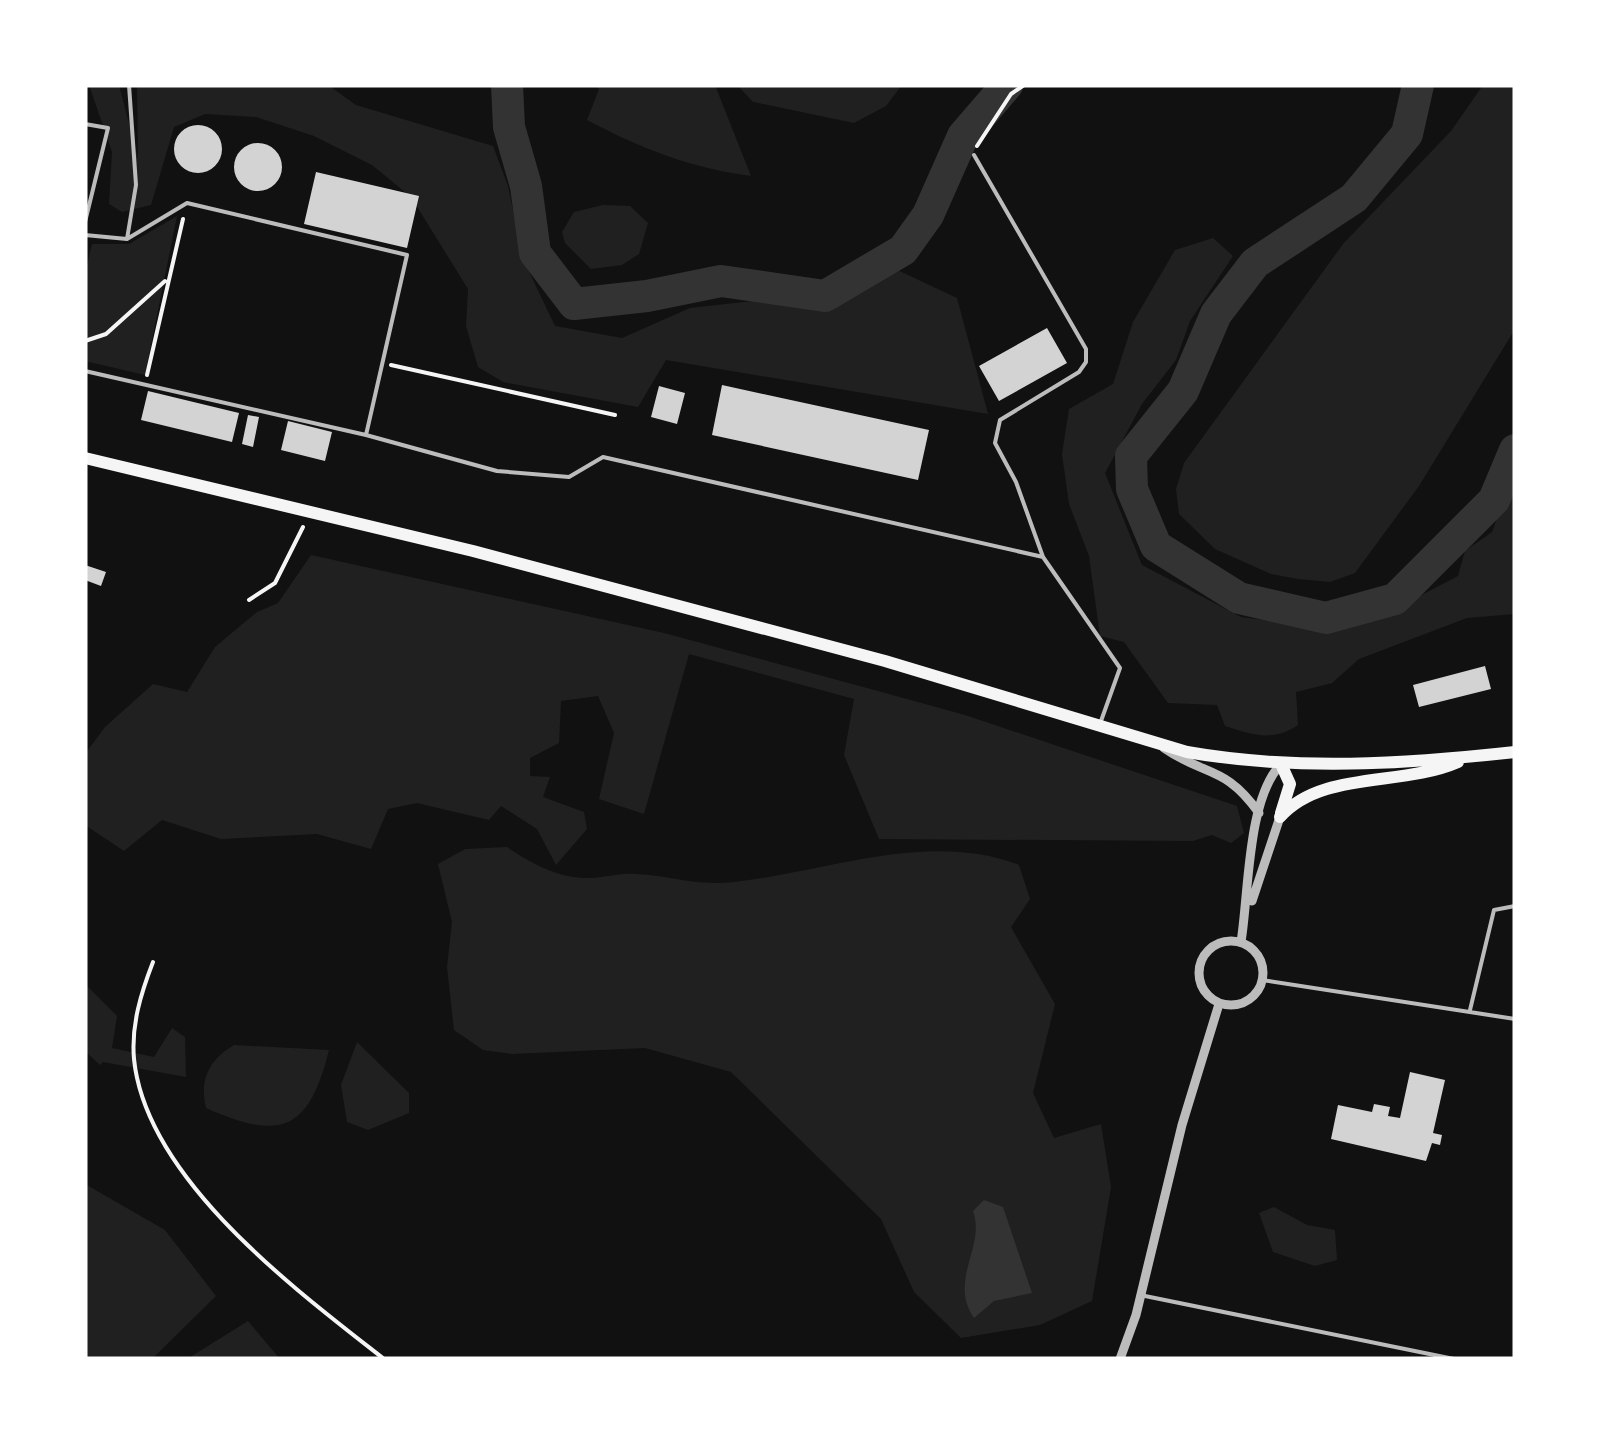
<svg xmlns="http://www.w3.org/2000/svg" width="1600" height="1444" font-family="'Roboto Serif',serif">
  <rect width="100%" height="100%" fill="#111"/>
  <path fill="#202020" d="M 89,85 L 119,85 L 138,158 L 137,85 L 328,85 L 356,105 L 493,146 L 508,186 L 523,259 L 555,326 L 622,338 L 690,308 L 753,301 L 824,305 L 891,267 L 957,298 L 988,414 L 666,360 L 638,407 L 503,382 L 478,367 L 466,326 L 468,289 L 411,197 L 372,165 L 314,136 L 256,117 L 205,114 L 174,127 L 151,205 L 122,212 L 109,204 L 112,152 Z
    M 595,85 L 715,85 L 751,176 C 690,168 640,148 587,120 L 599,89 Z
    M 737,85 L 902,85 L 886,106 L 854,123 L 753,102 Z
    M 1483,85 L 1515,85 L 1515,329 L 1419,486 L 1355,573 L 1330,582 L 1298,579 L 1271,574 L 1215,549 L 1179,514 L 1176,489 L 1184,463 L 1343,244 L 1451,131 Z
    M 603,205 L 630,206 L 648,223 L 639,254 L 622,265 L 591,269 L 565,243 L 562,232 L 574,212 Z
    M 177,216 L 145,375 L 85,361 L 85,274 L 92,244 L 129,244 Z
    M 1213,238 L 1233,256 L 1190,321 L 1176,360 L 1142,404 L 1105,473 L 1142,565 L 1241,617 L 1326,628 L 1389,612 L 1458,576 L 1465,551 L 1492,532 L 1515,469 L 1515,614 L 1467,618 L 1359,659 L 1332,683 L 1296,692 L 1298,725 C 1274,742 1252,735 1225,726 L 1217,705 L 1168,703 L 1124,642 L 1100,636 L 1089,556 L 1069,504 L 1062,454 L 1069,409 L 1113,384 L 1133,322 L 1175,250 Z
    M 311,555 L 664,633 L 878,691 L 965,715 L 1237,806 L 1244,833 L 1231,843 L 1212,835 L 1193,841 L 879,839 L 844,755 L 854,699 L 689,654 L 644,814 L 599,799 L 614,733 L 598,696 L 561,701 L 559,743 L 530,758 L 530,776 L 550,777 L 543,797 L 584,812 L 587,829 L 556,865 L 537,829 L 501,806 L 489,820 L 417,803 L 388,809 L 371,849 L 317,834 L 221,839 L 162,820 L 124,851 L 85,825 L 85,754 L 105,727 L 153,684 L 187,692 L 215,647 L 257,612 L 278,603 Z
    M 507,847 C 531,863 554,876 583,878 C 601,879 619,872 636,874 C 673,876 693,886 734,882 C 826,872 929,830 1019,865 L 1030,899 L 1011,927 L 1055,1004 L 1033,1093 L 1054,1138 L 1101,1124 L 1111,1187 L 1092,1301 L 1040,1325 L 961,1338 L 914,1292 L 881,1219 L 731,1072 L 645,1048 L 512,1054 L 483,1050 L 454,1030 L 447,967 L 452,922 L 438,864 L 465,849 Z
    M 85,984 L 117,1016 L 112,1048 L 154,1057 L 172,1028 L 185,1037 L 186,1077 L 103,1062 L 100,1065 L 85,1051 Z
    M 357,1042 L 409,1093 L 409,1113 L 368,1130 L 347,1122 L 341,1085 Z
    M 234,1045 L 329,1050 C 309,1130 282,1142 206,1108 C 199,1079 210,1059 234,1045 Z
    M 85,1184 L 165,1230 L 216,1296 L 154,1357 L 85,1359 Z
    M 1274,1207 L 1307,1225 L 1335,1230 L 1337,1260 L 1315,1266 L 1273,1252 L 1259,1213 Z
    M 248,1321 L 280,1359 L 187,1359 Z"/>
  <path fill="#333" d="M 984,1200 L 1003,1207 L 1032,1293 L 994,1301 L 974,1318 C 948,1280 986,1247 973,1211 Z"/>
  <g fill="none" stroke-linecap="round" stroke-linejoin="round">
    <path stroke="#333" stroke-width="32" d="M 507,85 L 509,127 L 526,186 L 535,253 L 574,304 L 647,296 L 721,281 L 825,296 L 903,250 L 928,215 L 963,136 L 1007,85
      M 1418,85 L 1407,134 L 1354,198 L 1255,263 L 1216,314 L 1183,391 L 1131,456 L 1132,489 L 1156,546 L 1239,598 L 1326,618 L 1395,599 L 1494,500 L 1515,450"/>
  </g>
  <path fill="#d3d3d3" d="M174 149a24 24 0 1 1 48 0a24 24 0 1 1-48 0Z
    M234 167a24 24 0 1 1 48 0a24 24 0 1 1-48 0Z
    M 316,172 L 419,196 L 407,248 L 304,224 Z
    M 1047,328 L 1067,363 L 999,401 L 979,366 Z
    M 722,385 L 929,430 L 918,480 L 712,435 Z
    M 659,386 L 685,393 L 677,424 L 651,417 Z
    M 148,391 L 239,413 L 232,442 L 141,420 Z
    M 248,415 L 259,417 L 253,447 L 242,444 Z
    M 288,421 L 332,432 L 325,461 L 281,450 Z
    M 85,565 L 106,572 L 101,586 L 85,580 Z
    M 1485,666 L 1491,689 L 1419,707 L 1413,685 Z
    M 1410,1072 L 1445,1080 L 1433,1133 L 1442,1135 L 1440,1145 L 1432,1143 L 1426,1161 L 1331,1139 L 1338,1105 L 1372,1112 L 1374,1104 L 1390,1107 L 1388,1116 L 1400,1118 Z"/>
  <g fill="none" stroke-linecap="round" stroke-linejoin="round">
    <path stroke="#f5f5f5" stroke-width="4" d="M 977,146 L 1011,94 L 1024,85
      M 85,341 L 106,334 L 165,281
      M 391,365 L 615,415
      M 147,375 L 183,219
      M 249,600 L 275,583 L 303,527
      M 153,962 C 141,993 131,1025 134,1059 C 146,1179 296,1290 384,1359"/>
    <path stroke="#bcbcbc" stroke-width="4" d="M 85,124 L 108,128 L 85,222
      M 974,155 L 1086,349 L 1086,362 L 1079,372 L 1000,420 L 995,443 L 1016,482 L 1043,557 L 1120,668 L 1101,721
      M 85,235 L 127,239 L 187,203 L 407,255 L 366,435 L 85,371
      M 127,239 L 136,185 L 129,85
      M 366,435 L 497,471 L 569,477 L 603,457 L 1043,557
      M 1262,980 L 1515,1019
      M 1470,1010 L 1494,910 L 1515,906
      M 1145,1296 L 1454,1359"/>
    <path stroke="#bcbcbc" stroke-width="9" d="M 1164,748 C 1206,777 1225,765 1259,813
      M 1252,901 L 1280,817
      M1199 973a32 32 0 1 1 64 0a32 32 0 1 1-64 0Z
      M 1241,942 C 1249,893 1247,799 1281,764
      M 1120,1359 L 1136,1315 L 1182,1125 L 1219,1004"/>
    <path stroke="#f5f5f5" stroke-width="12" d="M 85,458 L 473,551 L 885,661 L 1187,752 C 1295,771 1406,764 1515,752
      M 1281,764 L 1290,784 L 1281,813
      M 1280,817 C 1322,770 1401,787 1458,762"/>
  </g>
  <rect width="1600" height="1444" fill="none" stroke="#ffffff" stroke-width="175"/>
</svg>
